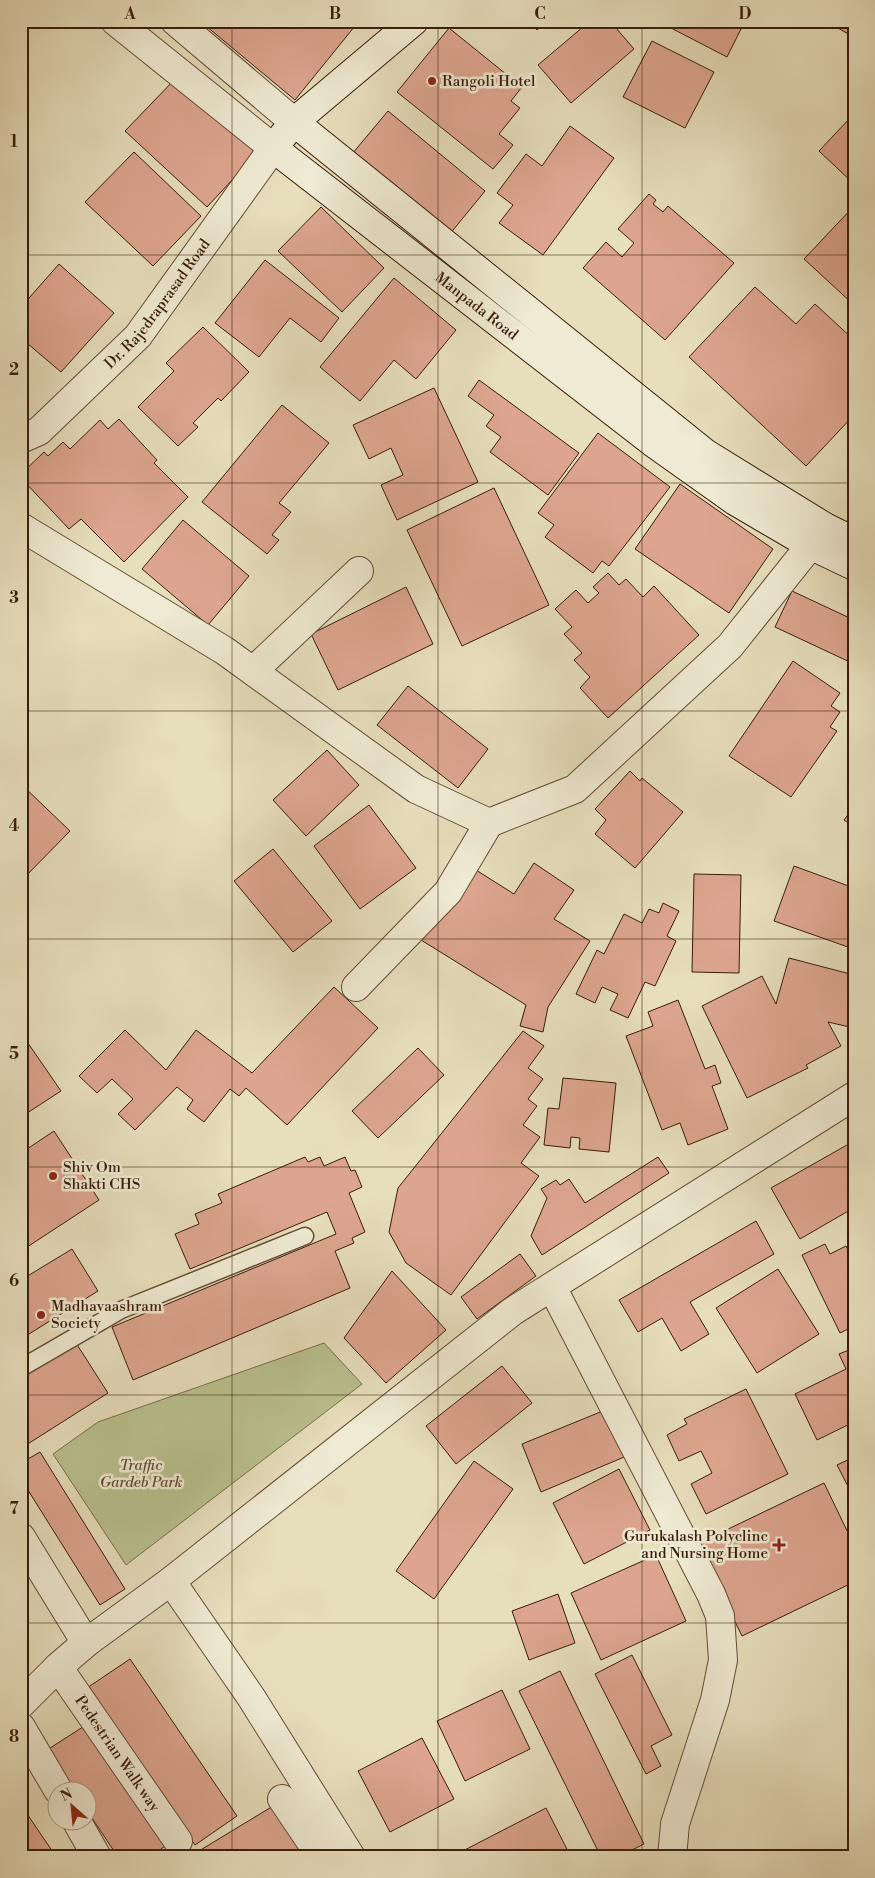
<svg xmlns="http://www.w3.org/2000/svg" width="875" height="1878" font-family="'Libre Bodoni',serif">
  <rect width="100%" height="100%" fill="#e7debc"/>
  <filter id="stains"><feTurbulence type="fractalNoise" baseFrequency=".004" numOctaves="4"/><feColorMatrix values="0 0 0 0 .2 0 0 0 0 .09 0 0 0 0 .02 0 0 0 .5 -.17"/></filter>
  <radialGradient id="worn" r=".72"><stop offset=".6" stop-color="#630" stop-opacity="0"/><stop offset="1" stop-color="#630" stop-opacity=".3"/></radialGradient>
  <path fill="#b9c08e" stroke="#796e4c" d="M 324,1343 L 362,1384 L 126,1565 L 53,1454 L 98,1422 Z"/>
  <path fill="#dda58f" stroke="#391d0a" d="M 200,21 L 359,21 L 295,100 Z
    M 529,21 L 547,21 L 537,30 Z
    M 590,21 L 610,21 L 634,49 L 571,103 L 538,65 Z
    M 675,21 L 745,21 L 727,57 L 671,28 Z
    M 825,21 L 854,21 L 854,37 Z
    M 449,28 L 522,87 L 511,101 L 520,108 L 499,134 L 513,145 L 493,169 L 397,92 Z
    M 652,41 L 714,72 L 685,128 L 623,97 Z
    M 177,77 L 258,152 L 207,207 L 125,131 Z
    M 388,111 L 485,191 L 449,235 L 352,154 Z
    M 851,117 L 854,120 L 854,184 L 819,151 Z
    M 570,126 L 614,158 L 543,255 L 499,223 L 513,205 L 497,193 L 526,154 L 542,166 Z
    M 134,152 L 201,216 L 153,266 L 85,202 Z
    M 649,194 L 656,200 L 653,204 L 663,212 L 668,206 L 734,263 L 665,340 L 583,268 L 606,242 L 622,257 L 634,243 L 618,229 Z
    M 854,206 L 854,305 L 804,259 Z
    M 321,207 L 384,268 L 342,312 L 278,251 Z
    M 265,260 L 339,318 L 321,342 L 290,318 L 259,357 L 215,323 Z
    M 59,264 L 114,313 L 61,372 L 21,338 L 21,317 L 27,311 L 22,306 Z
    M 394,278 L 456,330 L 416,379 L 394,360 L 360,401 L 320,367 Z
    M 755,287 L 796,324 L 815,304 L 854,340 L 854,415 L 806,466 L 689,357 Z
    M 203,327 L 249,372 L 221,401 L 218,398 L 193,423 L 198,427 L 178,446 L 138,407 L 174,371 L 166,363 Z
    M 479,380 L 579,453 L 548,495 L 490,452 L 501,437 L 486,426 L 494,415 L 468,396 Z
    M 434,388 L 478,482 L 397,520 L 381,485 L 403,475 L 391,448 L 369,459 L 353,425 Z
    M 282,405 L 329,443 L 279,503 L 291,512 L 272,535 L 279,540 L 267,554 L 202,502 Z
    M 119,419 L 157,460 L 154,463 L 188,497 L 124,562 L 81,519 L 69,529 L 21,478 L 21,474 L 44,452 L 48,456 L 63,442 L 70,449 L 100,420 L 108,429 Z
    M 598,433 L 670,487 L 609,566 L 602,561 L 593,573 L 545,537 L 554,525 L 538,513 Z
    M 680,484 L 773,549 L 729,613 L 635,549 Z
    M 494,488 L 549,605 L 462,646 L 407,530 Z
    M 183,520 L 249,576 L 208,625 L 142,569 Z
    M 608,573 L 619,585 L 626,579 L 643,597 L 654,586 L 699,635 L 608,718 L 580,688 L 590,677 L 574,660 L 582,653 L 564,634 L 572,627 L 555,609 L 576,590 L 588,603 L 599,593 L 593,587 Z
    M 406,587 L 433,644 L 338,690 L 311,634 Z
    M 792,591 L 854,620 L 854,664 L 775,627 Z
    M 793,661 L 840,693 L 831,706 L 840,712 L 830,727 L 837,731 L 791,797 L 729,756 Z
    M 408,686 L 488,749 L 458,788 L 377,725 Z
    M 327,750 L 359,785 L 306,836 L 273,800 Z
    M 630,771 L 640,781 L 642,778 L 683,812 L 635,868 L 595,834 L 606,820 L 595,809 Z
    M 21,784 L 70,831 L 21,881 Z
    M 369,805 L 416,868 L 360,909 L 314,846 Z
    M 854,806 L 854,827 L 844,820 Z
    M 273,849 L 332,921 L 293,952 L 234,881 Z
    M 534,863 L 574,890 L 554,919 L 590,941 L 548,1007 L 543,1032 L 520,1026 L 526,1005 L 421,940 L 468,865 L 514,894 Z
    M 794,866 L 854,888 L 854,931 L 848,947 L 774,921 Z
    M 694,874 L 741,875 L 739,973 L 692,972 Z
    M 663,903 L 679,911 L 667,936 L 676,941 L 655,986 L 645,982 L 628,1018 L 610,1010 L 618,994 L 602,987 L 595,1003 L 576,994 L 597,950 L 604,954 L 624,914 L 642,923 L 649,909 L 659,913 Z
    M 789,958 L 854,975 L 854,1028 L 828,1022 L 841,1046 L 806,1065 L 808,1068 L 747,1098 L 702,1006 L 762,976 L 776,1004 Z
    M 334,987 L 378,1028 L 287,1125 L 246,1088 L 239,1096 L 230,1089 L 204,1122 L 187,1109 L 193,1100 L 177,1087 L 135,1130 L 118,1114 L 133,1099 L 112,1079 L 97,1093 L 79,1076 L 125,1030 L 166,1070 L 196,1030 L 252,1073 Z
    M 678,1000 L 705,1069 L 715,1065 L 721,1083 L 712,1086 L 728,1129 L 688,1145 L 680,1123 L 662,1130 L 626,1036 L 653,1026 L 648,1012 Z
    M 523,1031 L 544,1046 L 528,1068 L 543,1079 L 528,1099 L 537,1106 L 523,1125 L 540,1137 L 521,1163 L 539,1176 L 451,1295 L 406,1263 L 389,1232 L 398,1188 Z
    M 21,1033 L 61,1091 L 21,1117 Z
    M 418,1048 L 444,1075 L 378,1138 L 352,1111 Z
    M 563,1078 L 616,1083 L 609,1152 L 579,1149 L 580,1138 L 571,1137 L 570,1148 L 544,1145 L 548,1108 L 559,1109 Z
    M 54,1131 L 99,1200 L 21,1251 L 21,1153 Z
    M 854,1141 L 854,1217 L 850,1210 L 800,1239 L 771,1188 Z
    M 305,1157 L 308,1162 L 320,1157 L 324,1166 L 345,1157 L 351,1171 L 355,1170 L 362,1187 L 349,1193 L 365,1232 L 352,1238 L 354,1243 L 335,1251 L 350,1288 L 133,1380 L 112,1327 L 336,1234 L 327,1212 L 190,1269 L 175,1234 L 199,1224 L 195,1214 L 222,1203 L 218,1194 Z
    M 658,1157 L 669,1173 L 542,1255 L 531,1236 L 547,1198 L 541,1189 L 556,1180 L 560,1185 L 569,1179 L 585,1203 Z
    M 756,1221 L 774,1254 L 690,1302 L 709,1334 L 681,1351 L 662,1318 L 638,1332 L 619,1300 Z
    M 825,1244 L 830,1254 L 846,1246 L 850,1254 L 854,1252 L 854,1326 L 840,1333 L 802,1255 Z
    M 72,1249 L 98,1291 L 21,1339 L 21,1280 Z
    M 520,1254 L 536,1276 L 477,1319 L 461,1297 Z
    M 778,1269 L 819,1334 L 757,1373 L 716,1308 Z
    M 392,1271 L 446,1330 L 386,1383 L 344,1338 Z
    M 76,1343 L 108,1393 L 23,1447 L 21,1443 L 21,1378 Z
    M 854,1348 L 854,1422 L 817,1440 L 795,1394 L 846,1369 L 839,1354 Z
    M 502,1366 L 532,1403 L 456,1464 L 426,1426 Z
    M 746,1389 L 788,1474 L 706,1514 L 691,1484 L 712,1473 L 701,1451 L 679,1461 L 667,1435 L 687,1424 L 684,1419 Z
    M 610,1408 L 629,1455 L 541,1492 L 522,1444 Z
    M 40,1452 L 125,1589 L 100,1605 L 21,1479 L 21,1463 Z
    M 854,1457 L 854,1498 L 837,1465 Z
    M 474,1461 L 513,1489 L 434,1599 L 396,1571 Z
    M 619,1469 L 650,1530 L 584,1564 L 553,1503 Z
    M 824,1483 L 854,1545 L 854,1582 L 742,1636 L 697,1544 Z
    M 656,1555 L 686,1621 L 601,1660 L 571,1593 Z
    M 558,1594 L 575,1643 L 529,1660 L 512,1611 Z
    M 632,1655 L 672,1735 L 651,1746 L 661,1766 L 646,1774 L 595,1674 Z
    M 130,1659 L 237,1816 L 195,1845 L 87,1688 Z
    M 560,1671 L 644,1844 L 618,1857 L 601,1857 L 519,1691 Z
    M 502,1690 L 530,1749 L 465,1781 L 437,1721 Z
    M 89,1723 L 165,1846 L 151,1857 L 118,1857 L 88,1812 L 88,1790 L 74,1790 L 47,1750 Z
    M 422,1738 L 454,1799 L 390,1832 L 358,1771 Z
    M 278,1803 L 311,1857 L 189,1857 Z
    M 21,1805 L 55,1855 L 53,1857 L 21,1857 Z
    M 546,1808 L 571,1857 L 451,1857 Z"/>
  <g fill="none" stroke-linecap="round" stroke-linejoin="round">
    <g stroke="#644d36" stroke-width="19">
      <path id="service" d="M 21,1368 L 121,1310 L 305,1236"/>
    </g>
    <g stroke="#644d36" stroke-width="30">
      <g id="minor">
        <path id="s1" d="M 21,439 L 39,431 L 138,336 L 273,148"/>
        <path d="M 21,527 L 225,651 L 416,789 L 489,823 L 575,789 L 730,646 L 825,527"/>
        <path d="M 253,671 L 359,571"/>
        <path d="M 356,987 L 448,892 L 489,823"/>
        <path d="M 552,1287 L 711,1594 L 720,1616 L 723,1660 L 715,1700 L 675,1824 L 672,1857"/>
        <path d="M 21,1537 L 86,1643"/>
        <path d="M 171,1581 L 251,1697 L 351,1857"/>
        <path id="s2" d="M 58,1667 L 178,1841"/>
        <path d="M 21,1727 L 58,1790"/>
        <path d="M 282,1799 L 321,1857"/>
        <path d="M 76,1820 L 97,1857"/>
      </g>
    </g>
    <g stroke="#644d36" stroke-width="30">
      <path id="tertiary" d="M 115,21 L 273,148
        M 175,21 L 294,122
        M 21,1704 L 58,1667 L 86,1643 L 171,1581 L 513,1311 L 854,1096"/>
    </g>
    <g stroke="#391d0a" stroke-width="30">
      <g id="secondary">
        <path id="s3" d="M 414,21 L 294,122 L 273,148 L 652,442 L 735,501 L 810,545 L 854,566"/>
        <path d="M 294,122 L 705,453 L 825,527 L 854,541"/>
      </g>
    </g>
    <use href="#service" stroke="#efead3" stroke-width="16"/>
    <use href="#minor" stroke="#efead3" stroke-width="28"/>
    <use href="#tertiary" stroke="#efead3" stroke-width="28"/>
    <use href="#secondary" stroke="#efead3" stroke-width="28"/>
  </g>
  <path fill="none" stroke="#391d0a" stroke-width="1" stroke-opacity="0.55" d="M 232,21 L 232,1857M 438,21 L 438,1857M 642,21 L 642,1857M 21,255 L 854,255M 21,483 L 854,483M 21,711 L 854,711M 21,939 L 854,939M 21,1167 L 854,1167M 21,1395 L 854,1395M 21,1623 L 854,1623"/>
  <g fill="#8f2418" stroke="#efead3" stroke-width="2">
    <circle cx="432" cy="81" r="5"/>
    <circle cx="53" cy="1176" r="5"/>
    <circle cx="41" cy="1315" r="5"/>
    <path d="M776.5 1537.5h5v5h5v5h-5v5h-5v-5h-5v-5h5z"/>
  </g>
  <g text-anchor="middle" dominant-baseline="central" stroke-width="5" stroke-linejoin="round" paint-order="stroke">
    <g font-size="15" fill="#391d0a" stroke="#efead3" text-anchor="start">
      <text x="442" y="81">Rangoli Hotel</text>
      <text x="63" y="1167">Shiv Om<tspan x="63" dy="17">Shakti CHS</tspan></text>
      <text x="51" y="1306">Madhavaashram<tspan x="51" dy="17">Society</tspan></text>
      <text x="768" y="1536" text-anchor="end">Gurukalash Polyclinc<tspan x="768" dy="17">and Nursing Home</tspan></text>
    </g>
    <g font-size="15" fill="#391d0a" stroke="#efead3">
      <text stroke="none"><textPath href="#s1" startOffset="194">Dr. Rajedraprasad Road</textPath></text>
      <text stroke="none"><textPath href="#s3" startOffset="448">Manpada Road</textPath></text>
      <text stroke="none"><textPath href="#s2" startOffset="105">Pedestrian Walk way</textPath></text>
    </g>
    <g font-size="15" font-style="italic" fill="#5f4e32" stroke="#efead3">
      <text x="141" y="1465">Traffic<tspan x="141" dy="17">Gardeb Park</tspan></text>
    </g>
  </g>
  <rect width="875" height="1878" fill="none" stroke="#e7debc" stroke-width="55"/>
  <g transform="translate(72 1806) rotate(333)"><circle r="24" fill="#efead3" stroke="#a69883"/>
  <path d="M0-4L9 19L0 12L-9 19Z" fill="#8f2418"/>
  <text y="-8" font-size="14" font-weight="bold" text-anchor="middle" fill="#391d0a">N</text>
  </g>
  <rect x="28" y="28" width="820" height="1822" fill="none" stroke="#391d0a" stroke-width="2"/>
  <g font-size="16" text-anchor="middle" font-weight="bold" fill="#391d0a">
    <text x="130" y="19">A</text>
    <text x="335" y="19">B</text>
    <text x="540" y="19">C</text>
    <text x="745" y="19">D</text>
    <text x="14" y="147">1</text>
    <text x="14" y="375">2</text>
    <text x="14" y="603">3</text>
    <text x="14" y="831">4</text>
    <text x="14" y="1059">5</text>
    <text x="14" y="1286">6</text>
    <text x="14" y="1514">7</text>
    <text x="14" y="1742">8</text>
  </g>
  <rect width="100%" height="100%" filter="url(#stains)"/>
  <rect width="100%" height="100%" fill="url(#worn)"/>
</svg>
